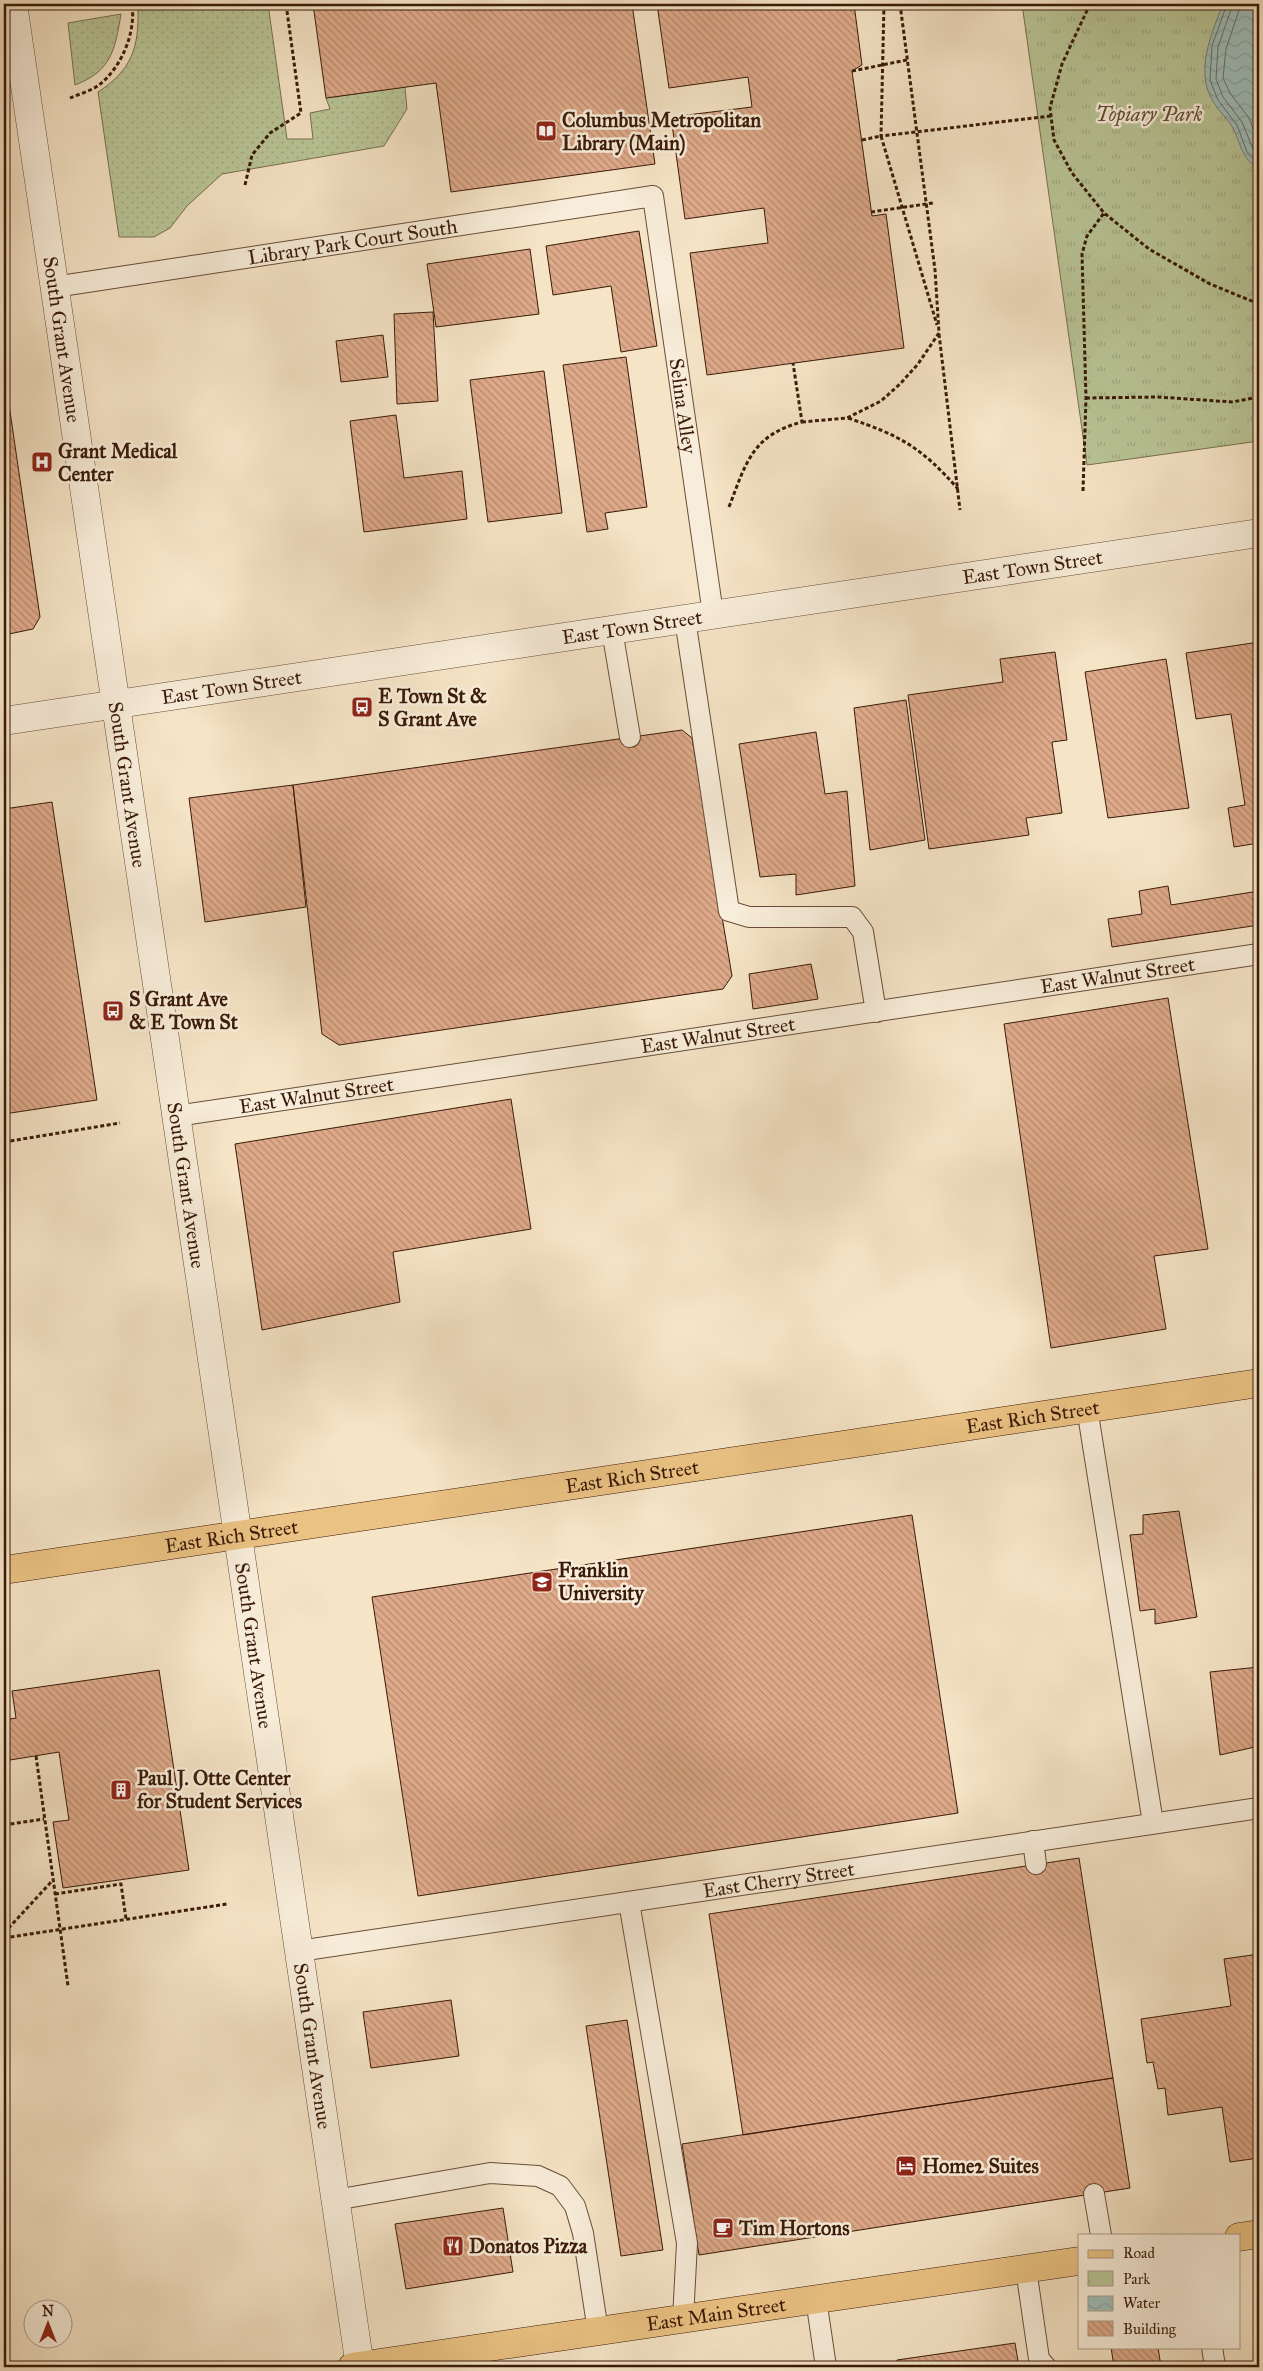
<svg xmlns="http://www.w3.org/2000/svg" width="1263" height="2371" font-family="'IM FELL Great Primer',serif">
  <defs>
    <pattern id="grass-dots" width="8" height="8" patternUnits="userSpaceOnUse" patternTransform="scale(1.25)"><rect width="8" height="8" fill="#b9c597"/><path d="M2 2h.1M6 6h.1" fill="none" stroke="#a0a981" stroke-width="1.8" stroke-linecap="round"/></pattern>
    <pattern id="park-tufts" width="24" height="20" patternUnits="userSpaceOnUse" patternTransform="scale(1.25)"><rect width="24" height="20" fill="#b9c597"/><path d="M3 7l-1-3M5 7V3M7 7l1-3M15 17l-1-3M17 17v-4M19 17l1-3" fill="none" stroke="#a0a981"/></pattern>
    <pattern id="water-waves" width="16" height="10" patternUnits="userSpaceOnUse" patternTransform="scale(1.25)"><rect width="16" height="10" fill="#9dbebb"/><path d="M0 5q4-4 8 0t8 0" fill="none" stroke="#88a39f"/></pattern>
    <pattern id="building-back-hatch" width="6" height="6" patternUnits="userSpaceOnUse" patternTransform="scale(1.25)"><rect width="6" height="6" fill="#dfaa8a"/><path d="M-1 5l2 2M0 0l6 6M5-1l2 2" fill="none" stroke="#b68a6f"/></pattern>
  </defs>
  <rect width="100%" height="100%" fill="#f5e4c6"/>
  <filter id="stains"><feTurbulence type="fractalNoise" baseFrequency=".004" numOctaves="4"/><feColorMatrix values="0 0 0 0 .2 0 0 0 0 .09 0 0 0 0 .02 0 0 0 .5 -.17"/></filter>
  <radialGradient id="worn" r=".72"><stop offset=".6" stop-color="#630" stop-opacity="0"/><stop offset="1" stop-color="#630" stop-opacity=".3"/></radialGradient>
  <path fill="url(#grass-dots)" stroke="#7a7050" d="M 174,4 L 268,4 L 287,139 L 313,139 L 310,113 L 330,109 L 326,98 L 405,87 L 407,109 L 384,146 L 222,174 L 187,206 L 170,228 L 154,237 L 119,237 L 98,92 C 132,70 139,47 138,9 Z
    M 121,14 C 115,49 112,71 75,85 L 68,23 Z"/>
  <path fill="url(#park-tufts)" stroke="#7a7050" d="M 1022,4 L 1259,4 L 1259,441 L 1087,465 Z"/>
  <path fill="url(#water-waves)" stroke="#757d74" d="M 1223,4 L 1259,4 L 1259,168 C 1241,160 1241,143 1233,128 C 1228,119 1219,112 1214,103 C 1194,72 1211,35 1223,4 Z"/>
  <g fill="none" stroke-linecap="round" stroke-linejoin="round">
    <path stroke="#6c6c62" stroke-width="1" d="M 1227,4 L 1212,46 L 1210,80 L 1218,100 L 1237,125 L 1247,152 L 1259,163
      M 1233,4 L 1218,47 L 1216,79 L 1223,97 L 1242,122 L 1253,149 L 1259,155
      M 1241,4 L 1226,49 L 1223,78 L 1230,93 L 1249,118 L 1259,144"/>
  </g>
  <path fill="url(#building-back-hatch)" stroke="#3a1b09" d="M 313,4 L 632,4 L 655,164 L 451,192 L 436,83 L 326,98 Z
    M 657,4 L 854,4 L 862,65 L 852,71 L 872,216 L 886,214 L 904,348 L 707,375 L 690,253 L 768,243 L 764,208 L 685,219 L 671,117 L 752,107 L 748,77 L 669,88 Z
    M 639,231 L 657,346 L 621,352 L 611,286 L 553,295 L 546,246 Z
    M 530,249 L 539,314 L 436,327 L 427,264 Z
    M 433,312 L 438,401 L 397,404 L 394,314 Z
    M 383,335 L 388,377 L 341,382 L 336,341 Z
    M 626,357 L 647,507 L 605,513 L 608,529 L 587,532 L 563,365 Z
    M 4,370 L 40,617 L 33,629 L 4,635 Z
    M 544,371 L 562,513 L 488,522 L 470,380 Z
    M 396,415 L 404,478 L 462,471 L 467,519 L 364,532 L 350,421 Z
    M 1259,642 L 1259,843 L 1234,847 L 1228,808 L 1245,805 L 1231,714 L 1196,719 L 1186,653 Z
    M 1055,652 L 1067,740 L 1052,742 L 1062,813 L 1026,818 L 1029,835 L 929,849 L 908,695 L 1003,682 L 1000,659 Z
    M 1166,659 L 1189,808 L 1108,818 L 1085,672 Z
    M 906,700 L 925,840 L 870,850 L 854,708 Z
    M 682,730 L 692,738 L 732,976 L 723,989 L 339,1045 L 322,1034 L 293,785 Z
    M 816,732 L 825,794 L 847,791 L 855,886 L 796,895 L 796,874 L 760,877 L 739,744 Z
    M 293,785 L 306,907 L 205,922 L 189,798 Z
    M 52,802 L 97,1100 L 4,1114 L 4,809 Z
    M 1168,886 L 1171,905 L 1259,891 L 1259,925 L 1112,947 L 1108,919 L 1142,914 L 1139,891 Z
    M 811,964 L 818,999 L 753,1009 L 749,974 Z
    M 1168,998 L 1208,1249 L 1154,1256 L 1166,1329 L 1051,1348 L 1004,1024 Z
    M 511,1099 L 531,1229 L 393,1252 L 400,1302 L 262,1330 L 235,1144 Z
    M 1179,1511 L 1197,1617 L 1155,1624 L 1155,1609 L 1140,1611 L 1130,1535 L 1143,1534 L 1143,1515 Z
    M 912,1515 L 958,1813 L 418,1896 L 372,1597 Z
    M 1259,1667 L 1259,1746 L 1220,1755 L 1210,1672 Z
    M 159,1670 L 189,1870 L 63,1888 L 53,1822 L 69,1820 L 59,1752 L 4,1761 L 4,1720 L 16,1718 L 12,1691 Z
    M 1079,1858 L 1113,2078 L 743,2135 L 709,1914 Z
    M 1259,1954 L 1259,2158 L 1230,2162 L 1222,2107 L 1168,2115 L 1165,2088 L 1158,2089 L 1153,2062 L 1147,2063 L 1141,2019 L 1231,2006 L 1224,1959 Z
    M 451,2000 L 459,2056 L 371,2068 L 363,2012 Z
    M 627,2020 L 663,2250 L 621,2256 L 586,2026 Z
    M 1113,2078 L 1130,2188 L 699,2255 L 682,2144 Z
    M 503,2208 L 513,2272 L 406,2289 L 395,2224 Z
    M 1015,2343 L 1019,2367 L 898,2367 L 897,2360 Z
    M 1111,2347 L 1158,2347 L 1161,2367 L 1114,2367 Z"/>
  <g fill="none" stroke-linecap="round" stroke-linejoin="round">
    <g stroke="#694d38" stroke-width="22">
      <g id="service">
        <path id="s1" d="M 54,287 L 653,196 L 713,614"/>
        <path d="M 685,619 L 729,911 L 749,917 L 852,917 L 863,932 L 876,1012"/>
        <path d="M 612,630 L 630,737"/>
        <path id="s2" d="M 176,1116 L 1259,954"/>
        <path d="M 1087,1408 L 1153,1823"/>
        <path d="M 1033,1841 L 1036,1864"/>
        <path d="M 629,1902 L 687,2243 L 683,2319"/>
        <path id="s3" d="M 299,1951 L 1259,1808"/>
        <path d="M 1094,2194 L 1101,2235"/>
        <path d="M 335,2200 L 490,2173 L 538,2176 L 560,2186 L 575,2206 L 583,2233 L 598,2331"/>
        <path d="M 1026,2269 L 1039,2359 L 1046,2367"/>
        <path d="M 816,2299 L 826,2367"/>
        <path d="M 1212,2347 L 1215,2367"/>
      </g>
    </g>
    <g stroke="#694d38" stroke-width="29">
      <g id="tertiary">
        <path id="s4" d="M 13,4 L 360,2367"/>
        <path id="s5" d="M 4,721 L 1259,533"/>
      </g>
    </g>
    <g stroke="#3a1b09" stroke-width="29">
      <g id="primary">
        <path id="s6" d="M 4,1570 L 1259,1383"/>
        <path d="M 1239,2237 L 1259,2234"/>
        <path id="s7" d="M 352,2367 L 1079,2261"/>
      </g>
    </g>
    <path stroke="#3a1b09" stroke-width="3" stroke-dasharray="4 2.5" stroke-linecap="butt" d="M 884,4 L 881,136 L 1051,116
      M 1090,4 L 1062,64 L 1050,108 L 1054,140 L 1072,173 L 1104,213 L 1149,249 L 1210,284 L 1259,304
      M 852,71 L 907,60
      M 70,98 C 79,94 91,91 99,85 C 122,67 136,32 132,4
      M 862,140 L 881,136 L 937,325
      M 245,185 L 252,155 L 270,133 L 301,113 L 286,4
      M 871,212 L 933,203
      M 939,334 L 960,510
      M 1086,398 L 1158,397 L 1232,402 L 1259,397
      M 848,418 C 901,436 921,447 958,489
      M 802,422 L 847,418 L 881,401 L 900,384 L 918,364 L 939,333 L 935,270 L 900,4
      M 1083,491 L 1086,398 L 1082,254 L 1087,236 L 1104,213
      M 729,507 C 746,463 752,435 802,422 L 793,363
      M 4,1142 L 120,1123
      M 36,1756 L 68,1986
      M 4,1825 L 44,1819
      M 55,1894 L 121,1884 L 126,1919
      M 4,1933 L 53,1880
      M 4,1938 L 227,1904"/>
    <use href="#service" stroke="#f8edda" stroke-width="20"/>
    <use href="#tertiary" stroke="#f8edda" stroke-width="28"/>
    <use href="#primary" stroke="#eac283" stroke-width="28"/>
  </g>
  <defs>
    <g id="library-square" transform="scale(1.125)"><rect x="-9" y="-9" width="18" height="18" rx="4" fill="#8f2418" stroke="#f8edda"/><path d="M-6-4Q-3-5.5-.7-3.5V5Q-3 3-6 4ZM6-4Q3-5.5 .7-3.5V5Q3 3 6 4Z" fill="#fff"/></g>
    <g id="hospital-square" transform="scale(1.125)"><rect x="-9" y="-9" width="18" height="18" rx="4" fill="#8f2418" stroke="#f8edda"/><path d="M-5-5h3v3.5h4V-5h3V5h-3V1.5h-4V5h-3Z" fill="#fff"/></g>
    <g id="bus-square" transform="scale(1.125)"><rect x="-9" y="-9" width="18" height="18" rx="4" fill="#8f2418" stroke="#f8edda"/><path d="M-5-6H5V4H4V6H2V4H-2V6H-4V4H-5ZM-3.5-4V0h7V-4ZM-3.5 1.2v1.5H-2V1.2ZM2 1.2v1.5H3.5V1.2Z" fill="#fff"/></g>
    <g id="university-square" transform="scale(1.125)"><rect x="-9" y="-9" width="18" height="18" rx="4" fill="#8f2418" stroke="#f8edda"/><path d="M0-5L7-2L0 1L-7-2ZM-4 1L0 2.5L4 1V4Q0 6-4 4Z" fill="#fff"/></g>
    <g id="building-square" transform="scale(1.125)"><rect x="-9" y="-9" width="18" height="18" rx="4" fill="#8f2418" stroke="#f8edda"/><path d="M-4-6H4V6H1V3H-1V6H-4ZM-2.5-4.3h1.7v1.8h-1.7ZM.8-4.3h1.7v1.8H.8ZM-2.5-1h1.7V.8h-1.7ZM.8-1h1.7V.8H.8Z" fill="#fff"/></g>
    <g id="hotel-square" transform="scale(1.125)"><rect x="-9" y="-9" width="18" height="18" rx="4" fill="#8f2418" stroke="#f8edda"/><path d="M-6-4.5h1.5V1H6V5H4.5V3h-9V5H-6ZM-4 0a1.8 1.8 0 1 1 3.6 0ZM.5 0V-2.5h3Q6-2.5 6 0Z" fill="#fff"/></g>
    <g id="cafe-square" transform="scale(1.125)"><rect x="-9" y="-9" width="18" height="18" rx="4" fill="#8f2418" stroke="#f8edda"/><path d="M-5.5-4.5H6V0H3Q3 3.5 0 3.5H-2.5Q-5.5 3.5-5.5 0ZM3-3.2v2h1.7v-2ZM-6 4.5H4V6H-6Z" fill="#fff"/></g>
    <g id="restaurant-square" transform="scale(1.125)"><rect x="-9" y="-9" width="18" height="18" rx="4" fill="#8f2418" stroke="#f8edda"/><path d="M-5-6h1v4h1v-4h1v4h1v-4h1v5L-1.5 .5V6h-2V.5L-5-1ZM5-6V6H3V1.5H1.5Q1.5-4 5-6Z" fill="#fff"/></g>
  </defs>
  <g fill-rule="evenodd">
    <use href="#library-square" x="546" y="131"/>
    <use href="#hospital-square" x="42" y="462"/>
    <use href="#bus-square" x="362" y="707"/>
    <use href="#bus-square" x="113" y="1011"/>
    <use href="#university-square" x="542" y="1582"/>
    <use href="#building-square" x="121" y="1790"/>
    <use href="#hotel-square" x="906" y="2166"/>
    <use href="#cafe-square" x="723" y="2228"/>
    <use href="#restaurant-square" x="453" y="2246"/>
  </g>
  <g text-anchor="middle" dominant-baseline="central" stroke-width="5" stroke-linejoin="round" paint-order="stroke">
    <g font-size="20" font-style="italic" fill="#604e34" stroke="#f8edda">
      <text x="1149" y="114">Topiary Park</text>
    </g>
    <g font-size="20" font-weight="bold" fill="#3a1b09" stroke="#f8edda" text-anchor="start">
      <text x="562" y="120">Columbus Metropolitan<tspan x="562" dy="23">Library (Main)</tspan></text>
      <text x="58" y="451">Grant Medical<tspan x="58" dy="23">Center</tspan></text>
      <text x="378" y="696">E Town St &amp;<tspan x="378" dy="23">S Grant Ave</tspan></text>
      <text x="129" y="999">S Grant Ave<tspan x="129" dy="23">&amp; E Town St</tspan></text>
      <text x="558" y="1570">Franklin<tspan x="558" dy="23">University</tspan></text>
      <text x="137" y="1778">Paul J. Otte Center<tspan x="137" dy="23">for Student Services</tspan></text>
      <text x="922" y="2166">Home2 Suites</text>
      <text x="739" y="2228">Tim Hortons</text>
      <text x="469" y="2246">Donatos Pizza</text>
    </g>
    <g font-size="20" fill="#3a1b09" stroke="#f8edda">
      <text stroke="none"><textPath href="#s1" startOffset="302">Library Park Court South</textPath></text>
      <text stroke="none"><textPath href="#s4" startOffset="339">South Grant Avenue</textPath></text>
      <text stroke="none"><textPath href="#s1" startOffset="818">Selina Alley</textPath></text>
      <text stroke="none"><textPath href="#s5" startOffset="1040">East Town Street</textPath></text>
      <text stroke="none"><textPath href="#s5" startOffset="635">East Town Street</textPath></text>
      <text stroke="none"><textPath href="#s5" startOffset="230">East Town Street</textPath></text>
      <text stroke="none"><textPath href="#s4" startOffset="789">South Grant Avenue</textPath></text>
      <text stroke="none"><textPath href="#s2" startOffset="952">East Walnut Street</textPath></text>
      <text stroke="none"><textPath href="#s2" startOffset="548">East Walnut Street</textPath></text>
      <text stroke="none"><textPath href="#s2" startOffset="142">East Walnut Street</textPath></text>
      <text stroke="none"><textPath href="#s4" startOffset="1194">South Grant Avenue</textPath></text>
      <text stroke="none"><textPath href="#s6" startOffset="1040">East Rich Street</textPath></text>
      <text stroke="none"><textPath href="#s6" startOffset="635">East Rich Street</textPath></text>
      <text stroke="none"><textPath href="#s6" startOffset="230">East Rich Street</textPath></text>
      <text stroke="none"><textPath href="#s4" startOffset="1659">South Grant Avenue</textPath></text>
      <text stroke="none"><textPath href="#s3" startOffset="485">East Cherry Street</textPath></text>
      <text stroke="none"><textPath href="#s4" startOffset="2064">South Grant Avenue</textPath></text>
      <text stroke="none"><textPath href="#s7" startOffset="368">East Main Street</textPath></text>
    </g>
  </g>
  <rect width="1263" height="2371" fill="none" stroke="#f5e4c6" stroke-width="20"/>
  <rect x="5" y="5" width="1253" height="2361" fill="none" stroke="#3a1b09" stroke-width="2.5"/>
  <rect x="10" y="10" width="1243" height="2351" fill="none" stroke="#3a1b09"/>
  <rect x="1078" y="2234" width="162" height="115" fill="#f8edda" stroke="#ac9986"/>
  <rect x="1088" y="2250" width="25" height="8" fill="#eac283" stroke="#ac9986"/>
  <text x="1123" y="2258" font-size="15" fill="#3a1b09">Road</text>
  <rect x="1088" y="2271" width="25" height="15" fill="url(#park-tufts)" stroke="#ac9986"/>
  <text x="1123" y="2284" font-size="15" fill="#3a1b09">Park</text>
  <rect x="1088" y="2296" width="25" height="15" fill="url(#water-waves)" stroke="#ac9986"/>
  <text x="1123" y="2308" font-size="15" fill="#3a1b09">Water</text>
  <rect x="1088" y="2321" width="25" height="15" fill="url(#building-back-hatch)" stroke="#ac9986"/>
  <text x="1123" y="2334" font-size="15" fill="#3a1b09">Building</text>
  <g transform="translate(48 2324)"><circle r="24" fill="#f8edda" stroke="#ac9986"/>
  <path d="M0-4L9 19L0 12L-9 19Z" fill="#8f2418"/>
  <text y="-8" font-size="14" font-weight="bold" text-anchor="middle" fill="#3a1b09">N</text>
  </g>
  <rect width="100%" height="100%" filter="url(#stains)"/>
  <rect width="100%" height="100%" fill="url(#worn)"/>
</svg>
